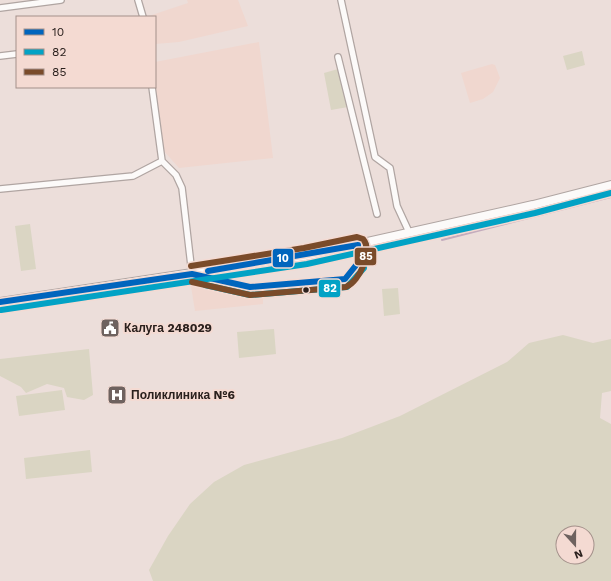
<svg xmlns="http://www.w3.org/2000/svg" width="611" height="581" font-family="'Work Sans',sans-serif">
  <rect width="100%" height="100%" fill="#ecdeda"/>
  <path fill="#f0d7cf" d="M 187,0 L 238,0 L 248,26 L 179,42 L 155,44 L 155,17 L 149,16 L 188,3 Z
    M 259,42 L 273,158 L 179,168 L 163,150 L 155,84 L 155,62 Z
    M 492,64 L 495,65 L 500,78 L 493,92 L 483,99 L 470,103 L 461,73 Z
    M 190,280 L 196,280 L 235,293 L 263,291 L 263,304 L 195,311 Z"/>
  <path fill="#dad5c3" fill-rule="evenodd" d="M 582,51 L 585,65 L 567,70 L 563,56 Z
    M 338,69 L 348,107 L 331,110 L 324,73 Z
    M 30,224 L 36,269 L 21,271 L 15,226 Z
    M 398,288 L 400,314 L 384,316 L 382,289 Z
    M 274,329 L 276,354 L 239,358 L 237,332 Z
    M 563,335 L 593,343 L 611,339 L 611,391 L 602,393 L 600,418 L 611,424 L 611,581 L 153,581 L 149,570 L 168,536 L 190,504 L 214,482 L 244,465 L 342,438 L 400,416 L 507,362 L 529,343 ZM 563,533 L 587,533 L 587,557 L 563,557 Z
    M 89,349 L 93,395 L 84,400 L 67,397 L 64,388 L 47,384 L 26,393 L 21,387 L 0,376 L 0,359 Z
    M 62,390 L 65,410 L 19,416 L 16,396 Z
    M 90,450 L 92,472 L 26,479 L 24,458 Z"/>
  <g fill="none" stroke-linecap="round" stroke-linejoin="round">
    <path stroke="#c4acbd" stroke-width="2" d="M 442,240 L 611,197"/>
    <g stroke="#b0a5a2" stroke-width="8">
      <path id="street" d="M 138,0 L 143,17
        M 341,0 L 375,157 L 390,168 L 397,206 L 409,232
        M 0,8 L 61,0
        M 0,56 L 17,54
        M 338,57 L 377,214
        M 152,87 L 162,161 L 176,175 L 182,188 L 192,274
        M 0,189 L 133,176 L 162,161"/>
    </g>
    <g stroke="#b0a5a2" stroke-width="10">
      <path id="secondary" d="M 0,302 L 305,256 L 533,205 L 611,185"/>
    </g>
    <use href="#street" stroke="#fcfaf9" stroke-width="5.5"/>
    <use href="#secondary" stroke="#fcfaf9" stroke-width="8"/>
    <g stroke="#f4dad2" stroke-width="9">
      <path id="bus-1" d="M 208,271 L 358,245
        M 0,302 L 192,274 L 250,287 L 345,279 L 357,264 L 358,245"/>
    </g>
    <g stroke="#f4dad2" stroke-width="9">
      <path id="bus-2" d="M 205,285 L 250,295 L 347,287 L 364,268 L 366,245
        M 1,310 L 307,264 L 535,213 L 611,193"/>
    </g>
    <g stroke="#f4dad2" stroke-width="9">
      <path id="bus-3" d="M 191,266 L 304,248 L 357,237 L 363,239 C 373,251 360,281 346,287 L 250,295 L 192,282"/>
    </g>
    <use href="#bus-1" stroke="#0065bd" stroke-width="6"/>
    <use href="#bus-2" stroke="#02a2c5" stroke-width="6"/>
    <use href="#bus-3" stroke="#7a4b2a" stroke-width="6"/>
  </g>
  <defs>
    <g id="civic-square" transform="scale(1)"><rect x="-9" y="-9" width="18" height="18" rx="4" fill="#6e625f" stroke="#f4dad2"/><path d="M-.6-6.5H3V-4.5H.6V-3L4-1V1h2V6H-6V1h2V-1L-.6-3ZM-1.2 2.5V6h2.4V2.5Z" fill="#fff"/></g>
    <g id="hospital-square" transform="scale(1)"><rect x="-9" y="-9" width="18" height="18" rx="4" fill="#6e625f" stroke="#f4dad2"/><path d="M-5-5h3v3.5h4V-5h3V5h-3V1.5h-4V5h-3Z" fill="#fff"/></g>
  </defs>
  <g fill-rule="evenodd">
    <use href="#civic-square" x="110" y="328"/>
    <use href="#hospital-square" x="117" y="395"/>
  </g>
  <circle fill="#2a201d" stroke="#f4dad2" stroke-width="1.5" cx="306" cy="290" r="3.5"/>
  <g text-anchor="middle" dominant-baseline="central" stroke-width="4" stroke-linejoin="round" paint-order="stroke">
    <g font-size="12" font-weight="bold" fill="#2a201d" stroke="#f4dad2" text-anchor="start">
      <text x="124" y="328">Калуга 248029</text>
      <text x="131" y="395">Поликлиника №6</text>
    </g>
  </g>
  <g stroke="#f4dad2" stroke-width="1.5">
    <rect x="354" y="247" width="23" height="19" rx="4" fill="#7a4b2a"/>
    <rect x="272" y="248" width="22" height="20" rx="4" fill="#0065bd"/>
    <rect x="318" y="279" width="23" height="19" rx="4" fill="#02a2c5"/>
  </g>
  <g font-size="11" text-anchor="middle" font-weight="bold" fill="#fff">
    <text x="366" y="260">85</text>
    <text x="283" y="262">10</text>
    <text x="330" y="292">82</text>
  </g>
  <rect x="16" y="16" width="140" height="72" fill="#f4dad2" stroke="#a3908a"/>
  <rect x="24" y="29" width="20" height="6" fill="#0065bd" stroke="#a3908a"/>
  <text x="52" y="36" font-size="12" fill="#2a201d">10</text>
  <rect x="24" y="49" width="20" height="6" fill="#02a2c5" stroke="#a3908a"/>
  <text x="52" y="56" font-size="12" fill="#2a201d">82</text>
  <rect x="24" y="69" width="20" height="6" fill="#7a4b2a" stroke="#a3908a"/>
  <text x="52" y="76" font-size="12" fill="#2a201d">85</text>
  <g transform="translate(575 545) rotate(159)"><circle r="19" fill="#f4dad2" stroke="#a3908a"/>
  <path d="M0-3L7 15L0 10L-7 15Z" fill="#6e625f"/>
  <text y="-6" font-size="11" font-weight="bold" text-anchor="middle" fill="#2a201d">N</text>
  </g>
</svg>
